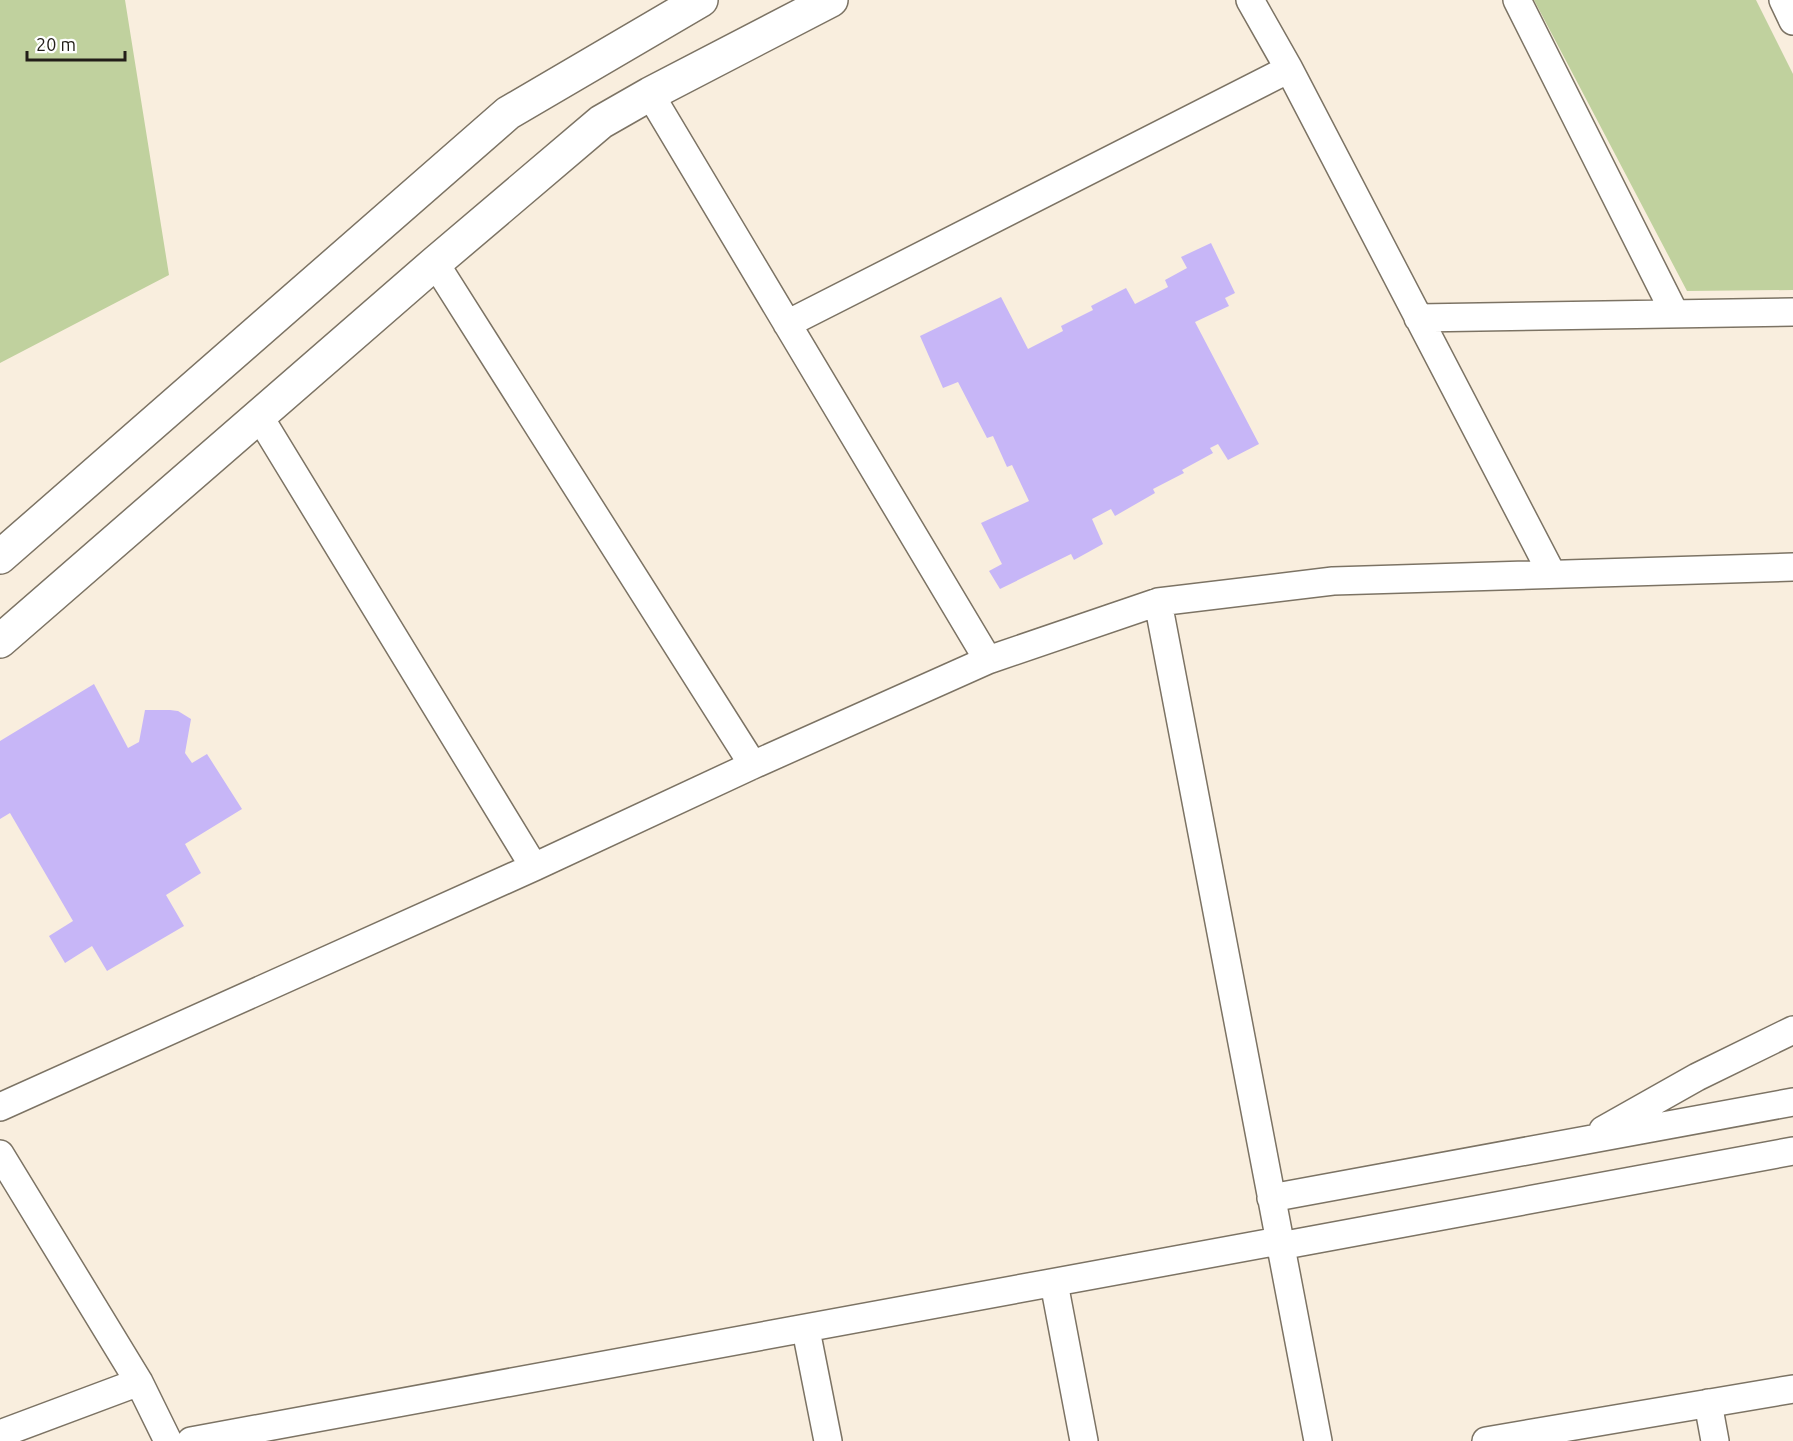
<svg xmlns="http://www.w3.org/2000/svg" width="1793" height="1441" font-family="Ubuntu,sans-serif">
  <rect width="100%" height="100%" fill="#f9eede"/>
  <path fill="#c0d19e" d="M 0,0 L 125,0 L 169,275 L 0,363 Z
    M 1534,0 L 1756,0 L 1793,74 L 1793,290 L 1687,291 Z"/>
  <path fill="#c7b6f7" d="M 1211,243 L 1235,293 L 1225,298 L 1229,306 L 1195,322 L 1259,444 L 1228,460 L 1218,444 L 1210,448 L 1213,453 L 1182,470 L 1184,473 L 1153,489 L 1155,493 L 1115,516 L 1111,509 L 1092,519 L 1103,544 L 1074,560 L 1071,554 L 1000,589 L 989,571 L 1002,564 L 981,523 L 1029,501 L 1012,465 L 1007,467 L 993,436 L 987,438 L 958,382 L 943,388 L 920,336 L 1001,297 L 1028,349 L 1063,331 L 1061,326 L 1093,310 L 1091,306 L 1126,288 L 1135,304 L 1168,287 L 1165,280 L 1187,268 L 1181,257 Z
    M 94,684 L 128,748 L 139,742 L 145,710 L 170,710 L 178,711 L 191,719 L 185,753 L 192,763 L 207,754 L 242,809 L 185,844 L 201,873 L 166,895 L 184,926 L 107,971 L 92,946 L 65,963 L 49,936 L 73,921 L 10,813 L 0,819 L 0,741 Z"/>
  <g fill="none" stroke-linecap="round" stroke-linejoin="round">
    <g stroke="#7c7364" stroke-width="30">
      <path id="minor" d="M 1250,0 L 1289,69 L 1552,574
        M 1517,0 L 1675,314
        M 1783,0 L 1793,21
        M 650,94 L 988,660
        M 435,263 L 753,765
        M 1418,318 L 1793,312
        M 787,324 L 1289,69
        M 259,416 L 534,867
        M 1158,602 L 1318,1441
        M 0,1107 L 534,867 L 753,765 L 988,660 L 1158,602 L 1333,581 L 1793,567
        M 1603,1130 L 1697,1077 L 1793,1030
        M 0,1154 L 139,1382 L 168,1441
        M 1271,1198 L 1793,1102
        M 1280,1246 L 1793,1151
        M 1054,1283 L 1084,1441
        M 806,1330 L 828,1441
        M 1708,1403 L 1715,1441
        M 0,1434 L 139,1382
        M 191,1441 L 1279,1241
        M 1486,1441 L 1793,1389"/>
    </g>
    <g stroke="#7c7364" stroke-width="36">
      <path id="tertiary" d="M 0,557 L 508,113 L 701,0
        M 0,641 L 435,263 L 601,122 L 650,94 L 831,0"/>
    </g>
    <use href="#minor" stroke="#fff" stroke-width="27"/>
    <use href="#tertiary" stroke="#fff" stroke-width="33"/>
  </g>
  <path d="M27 51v9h98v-9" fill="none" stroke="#221e18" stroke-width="3"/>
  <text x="36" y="51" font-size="18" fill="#221e18" stroke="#ffffff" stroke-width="4.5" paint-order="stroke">20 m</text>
</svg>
